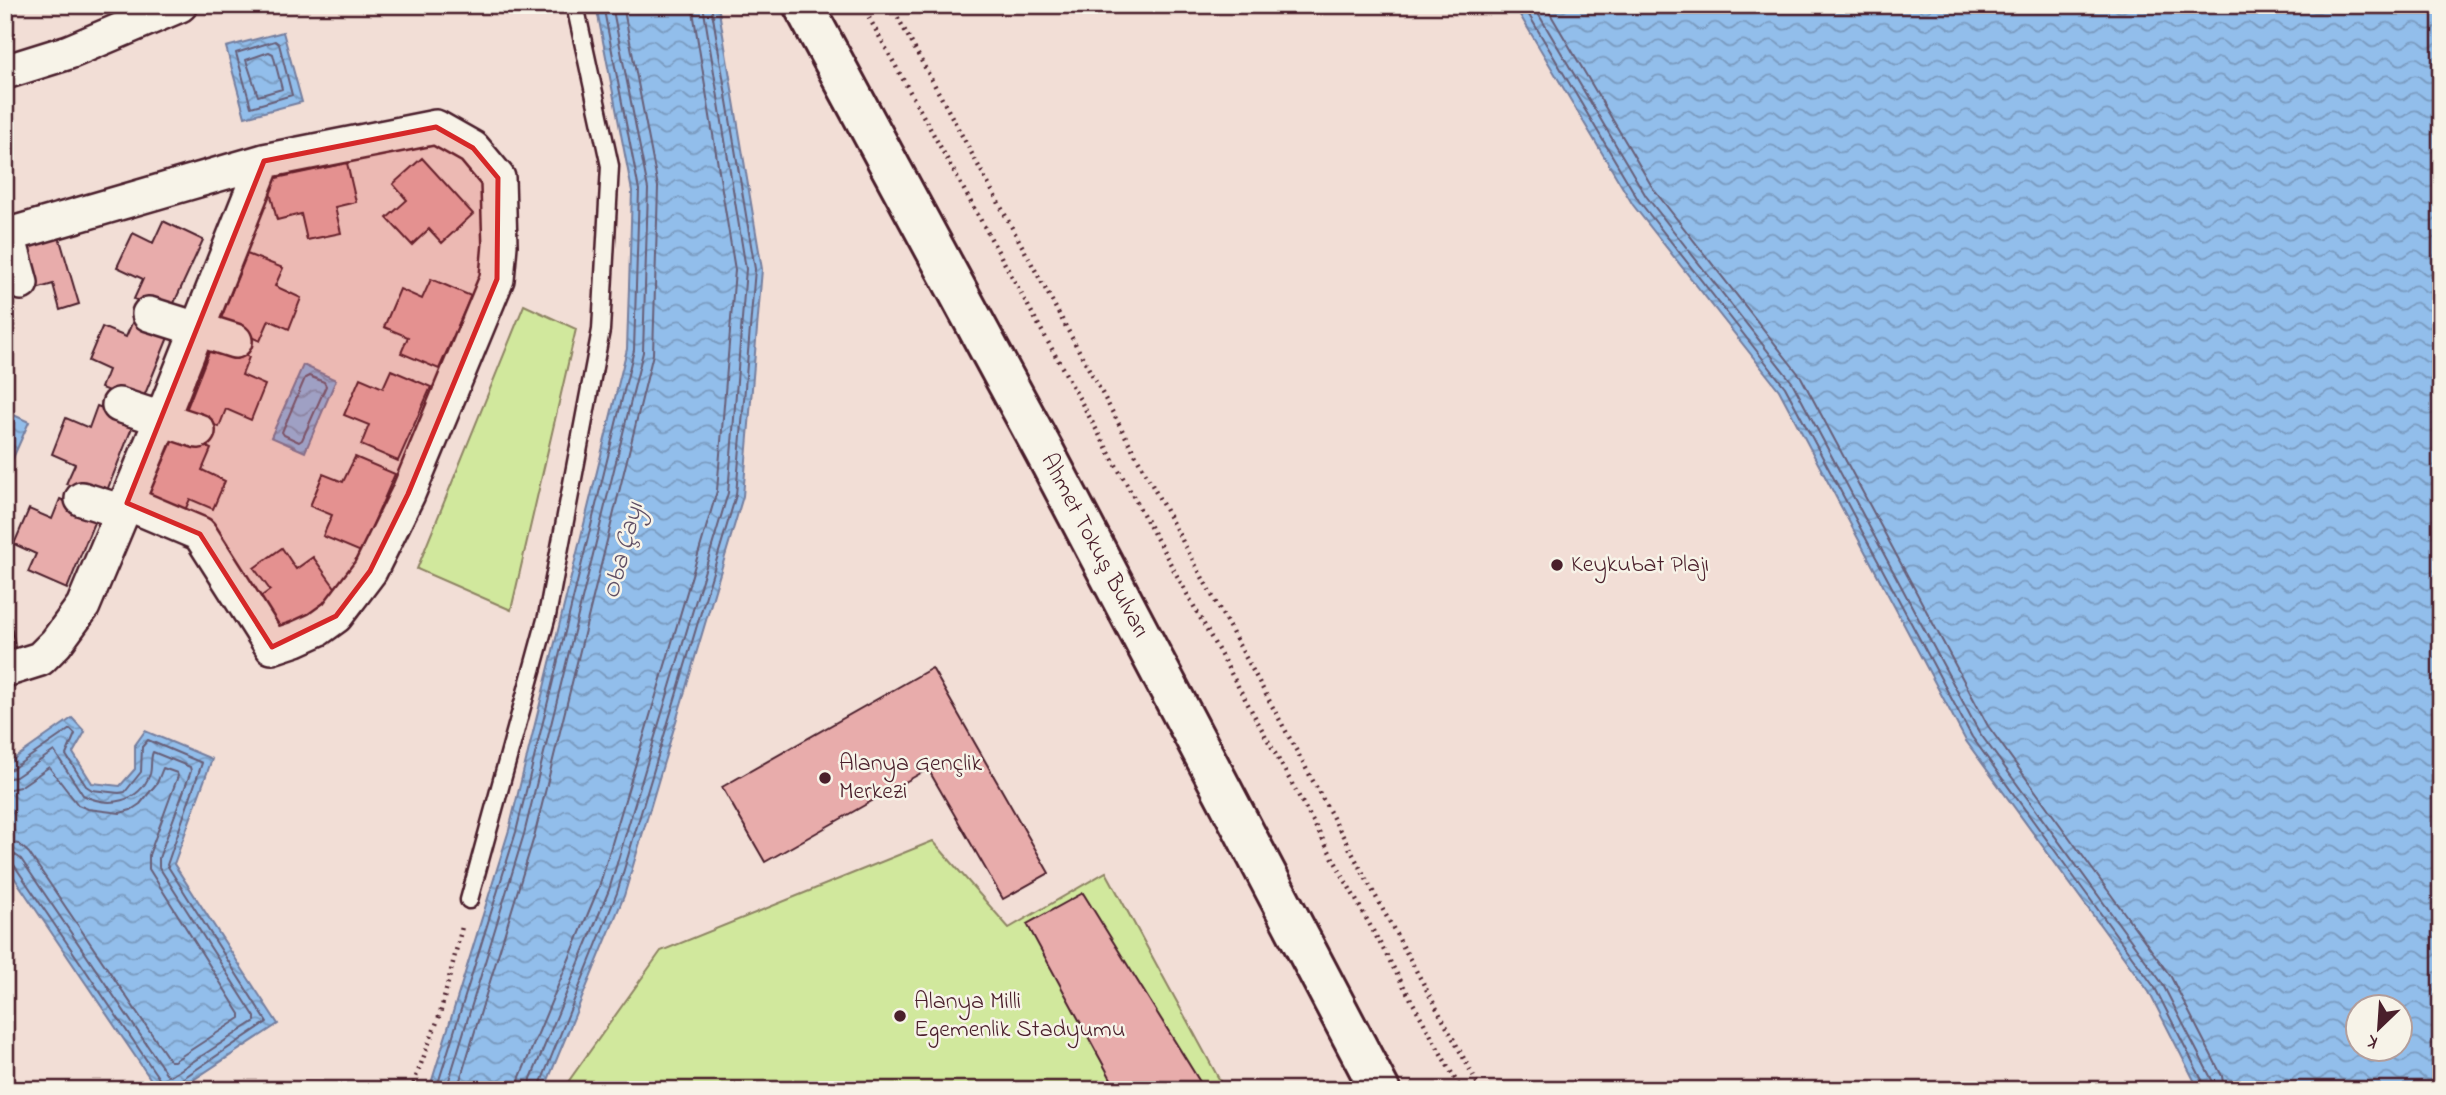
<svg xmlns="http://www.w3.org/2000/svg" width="2446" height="1095" font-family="'Indie Flower',sans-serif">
  <defs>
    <pattern id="water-waves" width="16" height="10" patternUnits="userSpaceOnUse" patternTransform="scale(1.75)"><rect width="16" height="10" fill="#92beeb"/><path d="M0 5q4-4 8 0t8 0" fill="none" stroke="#799abf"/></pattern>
  </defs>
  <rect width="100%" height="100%" fill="#f2ded6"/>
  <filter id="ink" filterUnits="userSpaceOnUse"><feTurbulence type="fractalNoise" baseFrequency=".0143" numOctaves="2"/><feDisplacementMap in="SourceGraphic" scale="14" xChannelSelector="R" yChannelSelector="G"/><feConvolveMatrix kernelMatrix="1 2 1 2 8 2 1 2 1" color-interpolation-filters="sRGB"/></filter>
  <g filter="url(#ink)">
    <path fill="#d1e89d" stroke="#8e8464" stroke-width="2" d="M 524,305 L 576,329 L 511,610 L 417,569 Z
      M 933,841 L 1009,928 L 1106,872 L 1225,1090 L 574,1090 L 568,1082 L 661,951 Z"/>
    <path fill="url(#water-waves)" stroke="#757e9e" stroke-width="2" fill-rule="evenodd" d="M 596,5 L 718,5 L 762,269 L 743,496 L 624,896 L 544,1090 L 429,1090 L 509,830 L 627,349 L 632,191 Z
      M 1514,5 L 2441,5 L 2441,1090 L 2199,1090 L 2149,992 L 1966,741 L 1779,390 L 1633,205 ZM 2400,1007 L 2400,1050 L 2358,1050 L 2358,1007 Z
      M 283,32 L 302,102 L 245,117 L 226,47 Z
      M 303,365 L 336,380 L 305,452 L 271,437 Z
      M 5,411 L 29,422 L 5,476 Z
      M 72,718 L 85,732 L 73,753 L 92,783 L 120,786 L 135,769 L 135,745 L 145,731 L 212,759 L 174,864 L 278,1024 L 178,1090 L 158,1090 L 5,864 L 5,765 Z"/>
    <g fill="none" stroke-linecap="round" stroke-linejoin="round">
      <path stroke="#675f78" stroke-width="2" d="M 1523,5 L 1639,201 L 1785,387 L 1972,737 L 2155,988 L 2204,1084 L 2205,1090
        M 1533,5 L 1646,196 L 1792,382 L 1979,732 L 2162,983 L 2212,1080 L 2214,1090
        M 1545,5 L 1654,190 L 1801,377 L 1988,726 L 2171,977 L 2222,1076 L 2224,1090
        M 275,41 L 279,44 L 292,95 L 251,107 L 236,53 Z
        M 269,52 L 273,54 L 282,89 L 258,96 L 246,60 Z
        M 309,376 L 324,382 L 326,386 L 302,440 L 299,442 L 284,435 L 282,432 L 305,378 Z
        M 5,770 L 12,769 L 70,729 L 75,734 L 66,755 L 86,786 L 92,790 L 119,793 L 125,792 L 141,772 L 142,747 L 148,740 L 202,763 L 167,865 L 267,1022 L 179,1081 L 175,1090
        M 5,779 L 16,777 L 54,751 L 83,795 C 108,808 139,803 150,774 C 152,767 150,759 153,752 L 190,767 L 191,771 L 159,858 L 159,867 L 255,1017 L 255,1021 L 171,1076 L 168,1076 L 21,859 L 14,854 L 5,852
        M 5,790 L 20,787 L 49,767 L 78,805 L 88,809 L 120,813 L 131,810 L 140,804 L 157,783 L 163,768 L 177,773 L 178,776 L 149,855 L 149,869 L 240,1014 L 240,1018 L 174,1061 L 170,1061 L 29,853 L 19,844 L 5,842
        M 5,861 L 14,865 L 162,1083 L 163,1090
        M 436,1090 L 516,832 L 634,350 L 639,190 L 603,5
        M 446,1090 L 524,834 L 643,352 L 648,189 L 612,5
        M 457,1090 L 534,837 L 653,354 L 658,187 L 623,5
        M 518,1090 L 520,1077 L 599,887 L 717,491 L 735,270 L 692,5
        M 529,1090 L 530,1081 L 609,890 L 728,493 L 746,269 L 703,5
        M 538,1090 L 617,893 L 736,495 L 755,269 L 711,5"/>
    </g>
    <path fill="#e8acab" stroke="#4a1f2b" stroke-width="2" d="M 422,158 L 473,214 L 442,243 L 429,229 L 412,245 L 387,218 L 407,200 L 393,184 Z
      M 347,163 L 356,202 L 335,207 L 341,233 L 307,240 L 301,214 L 277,220 L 267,180 Z
      M 163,221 L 203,240 L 169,314 L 134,299 L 143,279 L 117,267 L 133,233 L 153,243 Z
      M 58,233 L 79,304 L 60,310 L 53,284 L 33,290 L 20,244 Z
      M 247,254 L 283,268 L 275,286 L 301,298 L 289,329 L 269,320 L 260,341 L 219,323 Z
      M 431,279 L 471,296 L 439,369 L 401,353 L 408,337 L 384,327 L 400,289 L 422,299 Z
      M 135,316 L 171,330 L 141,404 L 101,388 L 108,370 L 88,361 L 102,327 L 126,337 Z
      M 213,342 L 249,357 L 242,375 L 265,385 L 251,420 L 226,409 L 219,427 L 185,413 Z
      M 391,370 L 431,387 L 398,461 L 361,445 L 369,425 L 344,415 L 360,378 L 383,388 Z
      M 97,406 L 135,420 L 104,498 L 66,484 L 75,464 L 52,454 L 66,418 L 89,428 Z
      M 176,433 L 211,449 L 202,470 L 225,481 L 213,509 L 190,499 L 182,517 L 146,500 Z
      M 355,457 L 395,474 L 361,552 L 323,536 L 332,515 L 310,506 L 323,474 L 343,482 Z
      M 60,499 L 97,515 L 67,589 L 28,572 L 36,554 L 14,544 L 29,509 L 52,519 Z
      M 282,548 L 296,569 L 313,557 L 339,593 L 276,637 L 252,603 L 270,590 L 254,568 Z
      M 10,618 L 17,659 L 5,661 L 5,619 Z
      M 932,668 L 1049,873 L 1003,899 L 928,769 L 765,862 L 722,787 Z
      M 1083,893 L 1205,1090 L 1117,1090 L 1027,924 Z"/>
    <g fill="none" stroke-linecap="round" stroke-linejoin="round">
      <g stroke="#4a1f2b" stroke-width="21">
        <path id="lane" d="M 469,900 L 547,616 L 601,330 L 610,166 L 575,5"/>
      </g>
      <g stroke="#4a1f2b" stroke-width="38">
        <path id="street" d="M 5,72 L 69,52 L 180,5
          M 8,235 L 21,283
          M 5,236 L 264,161 L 162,418 L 83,606 L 56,643 L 40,659 L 5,670
          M 149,314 L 235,341
          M 119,405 L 198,431
          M 82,499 L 123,512
          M 127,503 L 200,534 L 272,647 L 296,639 L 318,629 L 336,616 L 370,571 L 408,494 L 497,279 L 500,245 L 498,178 L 473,148 L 436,127 L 264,161"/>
      </g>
      <g stroke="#4a1f2b" stroke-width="44">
        <path id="secondary" d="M 803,5 L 1045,453 L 1380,1090"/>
      </g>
      <path stroke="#4a1f2b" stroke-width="4.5" stroke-dasharray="2 5" stroke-linecap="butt" d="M 862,5 L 1461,1090
        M 891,5 L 1481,1090
        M 411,1090 L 440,1014 L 462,927"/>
      <use href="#lane" stroke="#f7f3e8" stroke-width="16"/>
      <use href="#street" stroke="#f7f3e8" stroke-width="33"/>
      <use href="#secondary" stroke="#f7f3e8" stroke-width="38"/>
    </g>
  </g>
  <path fill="#d62828" fill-opacity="0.2" stroke="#d62828" stroke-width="5" stroke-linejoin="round" d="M 436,127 L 473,148 L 498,178 L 497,279 L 408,494 L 370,571 L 336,616 L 272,647 L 200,534 L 127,503 L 264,161 Z"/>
  <g fill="#4a1f2b" stroke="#f7f3e8" stroke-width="2.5">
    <circle cx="1557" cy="565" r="7"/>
    <circle cx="825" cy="778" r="7"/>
    <circle cx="900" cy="1016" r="7"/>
  </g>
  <g text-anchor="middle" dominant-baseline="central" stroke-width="5" stroke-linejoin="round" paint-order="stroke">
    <g font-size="24" fill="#4a1f2b" stroke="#f7f3e8">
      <text transform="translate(1094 546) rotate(62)">Ahmet Tokuş Bulvarı</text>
    </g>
    <g font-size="24" fill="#4a1f2b" stroke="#f7f3e8" text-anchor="start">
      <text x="1571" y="565">Keykubat Plajı</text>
      <text x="839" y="764">Alanya Gençlik<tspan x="839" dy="28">Merkezi</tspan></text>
      <text x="914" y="1002">Alanya Milli<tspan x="914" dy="28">Egemenlik Stadyumu</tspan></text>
    </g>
    <g font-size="26" font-style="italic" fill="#604f65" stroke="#f7f3e8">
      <text transform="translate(624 551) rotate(-75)">Oba Çayı</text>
    </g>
  </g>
  <rect width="2446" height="1095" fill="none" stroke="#f7f3e8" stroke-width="28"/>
  <rect x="14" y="14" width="2418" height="1067" fill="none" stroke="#4a1f2b" stroke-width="2.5" filter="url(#ink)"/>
  <g transform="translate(2379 1028) rotate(205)"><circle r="33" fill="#f7f3e8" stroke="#b29e9c" stroke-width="2"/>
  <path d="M0-5L12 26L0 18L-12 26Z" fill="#4a1f2b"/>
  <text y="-10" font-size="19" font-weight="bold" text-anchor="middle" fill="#4a1f2b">K</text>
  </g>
</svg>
